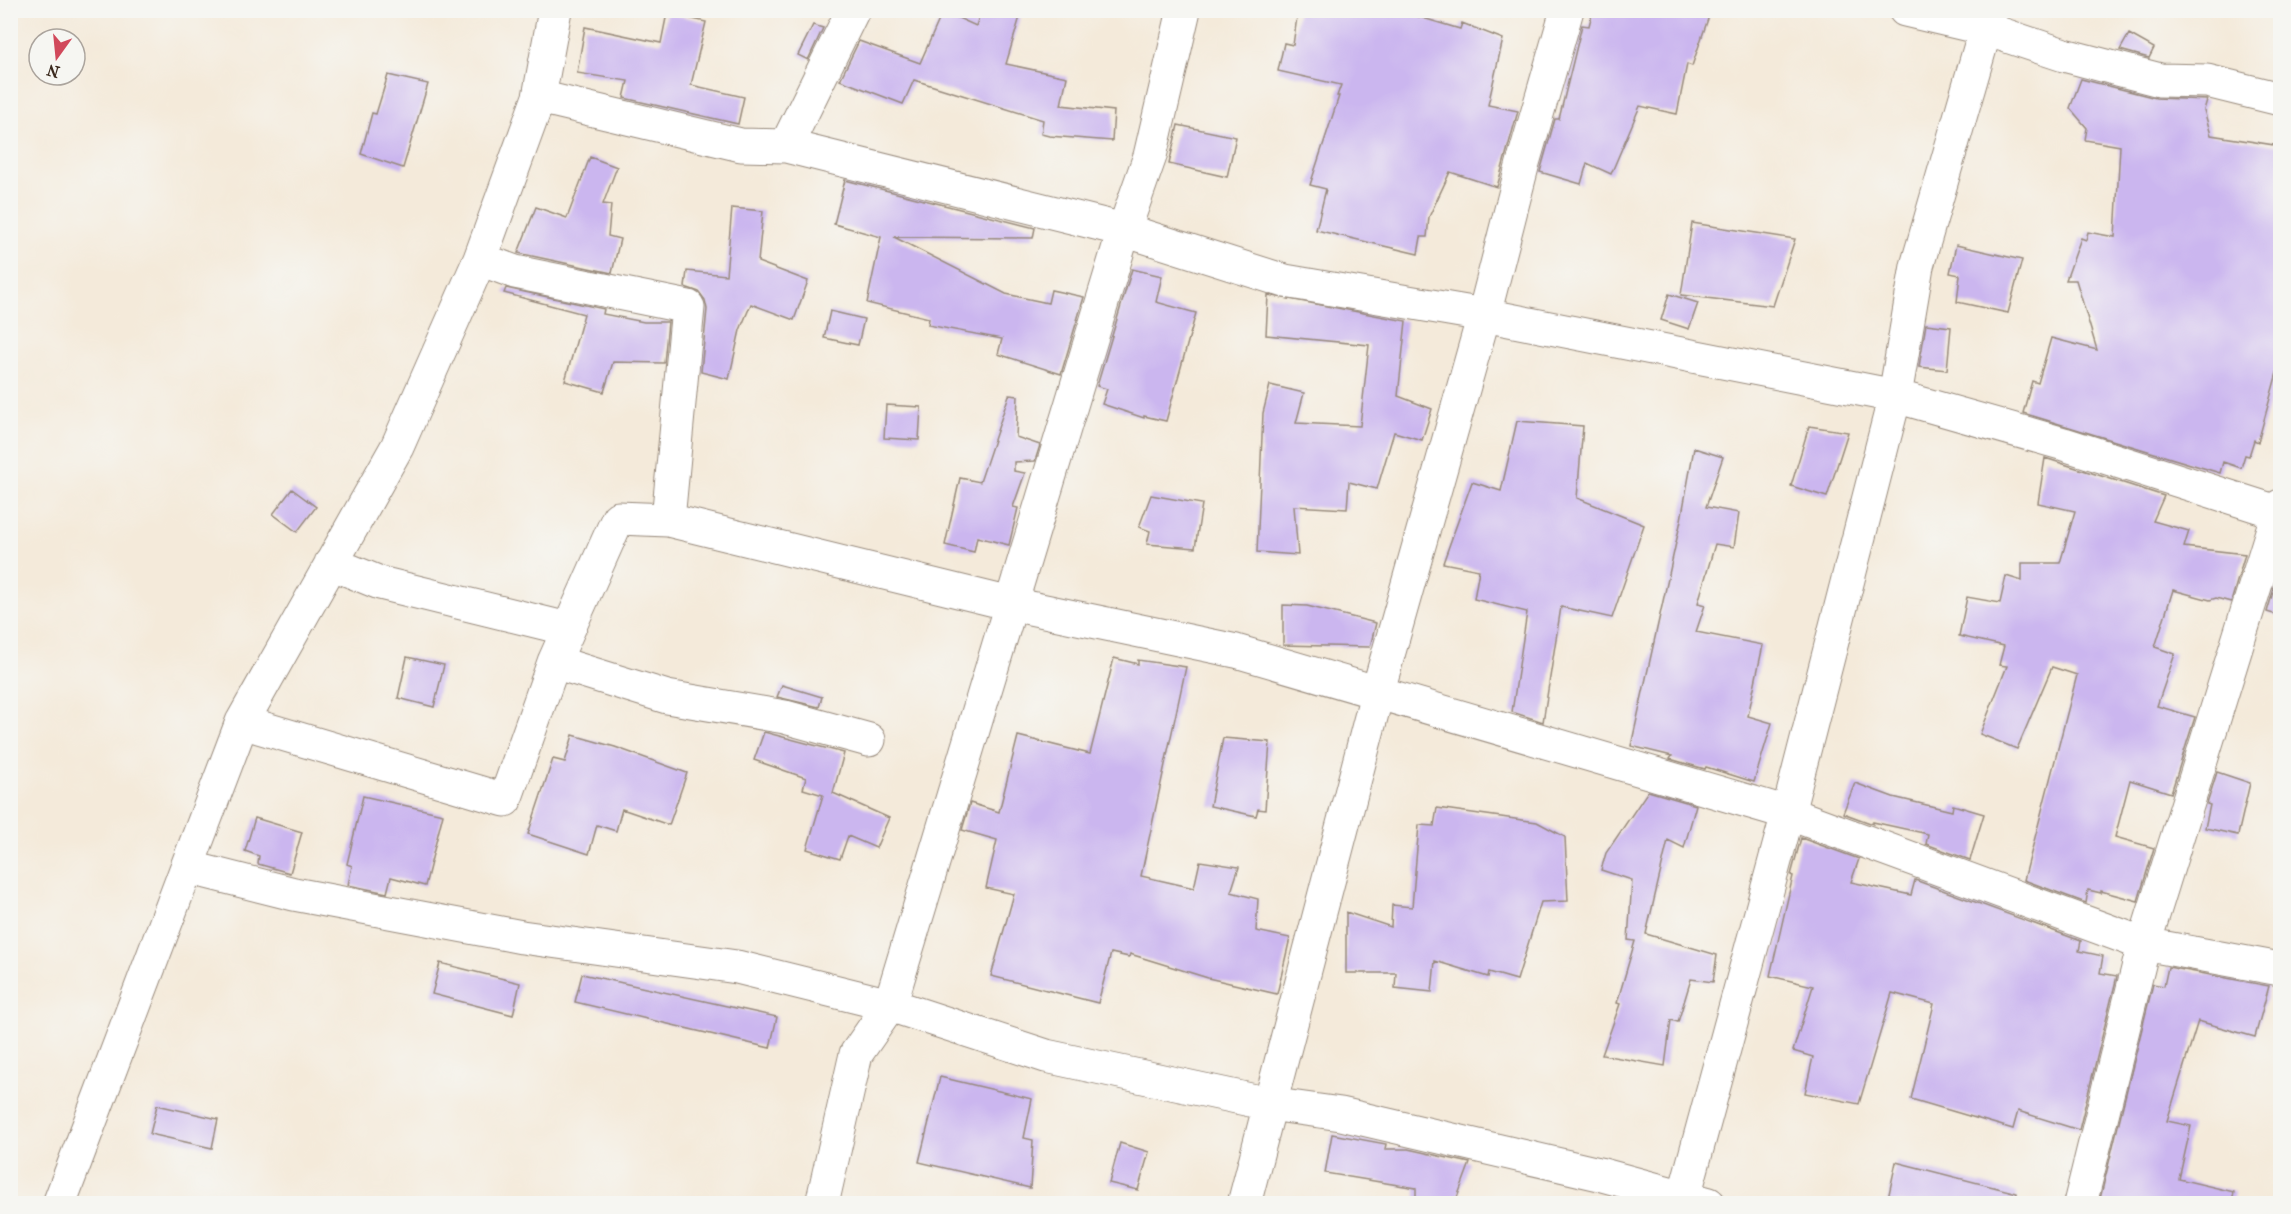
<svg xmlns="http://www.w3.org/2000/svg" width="2291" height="1214" font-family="'IM FELL French Canon',serif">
  <rect width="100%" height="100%" fill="#f6f6f2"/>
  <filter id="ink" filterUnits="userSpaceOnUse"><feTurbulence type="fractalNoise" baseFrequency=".0167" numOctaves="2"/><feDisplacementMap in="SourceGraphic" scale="12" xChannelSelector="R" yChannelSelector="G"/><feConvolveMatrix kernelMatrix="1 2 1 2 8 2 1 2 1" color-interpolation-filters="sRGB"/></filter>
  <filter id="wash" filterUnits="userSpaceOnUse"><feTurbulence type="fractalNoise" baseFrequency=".008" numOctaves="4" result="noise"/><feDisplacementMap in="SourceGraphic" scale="24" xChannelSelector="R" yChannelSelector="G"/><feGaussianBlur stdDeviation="1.35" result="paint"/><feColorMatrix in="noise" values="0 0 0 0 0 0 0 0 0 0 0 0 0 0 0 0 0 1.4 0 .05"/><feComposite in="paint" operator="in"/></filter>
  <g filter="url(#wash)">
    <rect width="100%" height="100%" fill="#f4eada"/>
    <g id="blocks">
      <path fill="#cbb6ef" d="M 981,10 L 1022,10 L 1006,64 L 1067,77 L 1061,105 L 1114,111 L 1112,141 L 1049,136 L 1041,134 L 1043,120 L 914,80 L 903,104 L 840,80 L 859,41 L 920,63 L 943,11 L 976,26 Z
        M 1298,10 L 1396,10 L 1460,29 L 1462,23 L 1503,39 L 1488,105 L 1518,111 L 1497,187 L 1450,172 L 1429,217 L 1427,237 L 1421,237 L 1418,254 L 1316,230 L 1326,189 L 1310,185 L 1339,96 L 1337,96 L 1341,85 L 1278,71 L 1284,43 L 1293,45 Z
        M 1593,10 L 1711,10 L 1692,66 L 1687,64 L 1677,114 L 1640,106 L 1611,174 L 1587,163 L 1581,184 L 1540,172 L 1555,119 L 1559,119 L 1582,25 L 1589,26 Z
        M 667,13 L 706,22 L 691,85 L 744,97 L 738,124 L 624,98 L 628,81 L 577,73 L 585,27 L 661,43 Z
        M 813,25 L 823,28 L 808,60 L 798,55 Z
        M 2129,34 L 2154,48 L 2149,58 L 2120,50 Z
        M 388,75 L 428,84 L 403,168 L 361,154 L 372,113 L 376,114 Z
        M 2081,79 L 2156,98 L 2207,100 L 2204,110 L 2211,135 L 2280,146 L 2280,362 L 2258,442 L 2254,440 L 2249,456 L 2245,455 L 2241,468 L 2223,462 L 2220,473 L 2023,413 L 2032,381 L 2038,383 L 2051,338 L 2097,350 L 2076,280 L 2066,280 L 2081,238 L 2086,240 L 2088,232 L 2115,237 L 2120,146 L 2085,140 L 2087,128 L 2070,108 Z
        M 1178,125 L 1236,137 L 1227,177 L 1169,164 Z
        M 590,157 L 617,167 L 603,204 L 611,205 L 608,236 L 620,239 L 612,273 L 518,253 L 536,207 L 567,218 Z
        M 845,180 L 1035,228 L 1033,238 L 894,237 L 1006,294 L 1048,303 L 1051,290 L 1084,297 L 1061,374 L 998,354 L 1002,339 L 928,325 L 929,318 L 867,303 L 881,237 L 834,224 Z
        M 732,208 L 763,211 L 758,262 L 808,281 L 794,320 L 751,304 L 740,330 L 729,379 L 701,372 L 707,309 L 705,300 L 699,292 L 685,287 L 687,271 L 726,275 Z
        M 1692,223 L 1795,239 L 1773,306 L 1681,295 Z
        M 1956,245 L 2022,260 L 2008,313 L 1957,302 L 1960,275 L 1950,273 Z
        M 1132,269 L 1162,276 L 1156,302 L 1196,313 L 1166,421 L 1144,416 L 1144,418 L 1102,404 L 1107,389 L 1097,386 Z
        M 506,288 L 604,309 L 603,314 L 644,322 L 668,322 L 664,363 L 613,362 L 604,392 L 565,381 L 584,314 L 504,293 Z
        M 1669,294 L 1698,303 L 1689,329 L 1661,320 Z
        M 1268,295 L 1406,321 L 1398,396 L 1432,409 L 1422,440 L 1394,432 L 1377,489 L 1349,482 L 1347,509 L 1294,506 L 1298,555 L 1257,552 L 1263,413 L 1270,385 L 1304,393 L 1296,423 L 1360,426 L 1369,345 L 1266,335 Z
        M 830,311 L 864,319 L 858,345 L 824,338 Z
        M 1926,324 L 1951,327 L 1947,370 L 1919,367 Z
        M 1009,395 L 1018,396 L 1016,437 L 1040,445 L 1035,461 L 1014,462 L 1014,471 L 1025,473 L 1013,507 L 1018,508 L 1009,545 L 977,537 L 974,552 L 945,545 L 960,478 L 980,482 Z
        M 886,405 L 921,407 L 919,440 L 884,438 Z
        M 1517,421 L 1583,426 L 1577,498 L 1644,525 L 1612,618 L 1561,607 L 1543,722 L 1512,712 L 1527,612 L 1474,599 L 1479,570 L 1443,563 L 1472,482 L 1501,491 Z
        M 1809,426 L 1848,432 L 1827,497 L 1791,486 Z
        M 1694,448 L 1723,457 L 1706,507 L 1739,513 L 1734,547 L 1715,544 L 1698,603 L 1705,605 L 1696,632 L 1763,645 L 1748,716 L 1772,723 L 1754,782 L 1706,767 L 1705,769 L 1670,759 L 1672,756 L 1631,746 L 1681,520 Z
        M 2045,458 L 2164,496 L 2153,521 L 2189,531 L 2184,547 L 2245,554 L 2231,602 L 2216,598 L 2210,600 L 2173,590 L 2155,647 L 2175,654 L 2157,706 L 2195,717 L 2171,793 L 2130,780 L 2115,837 L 2154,848 L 2138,901 L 2101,891 L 2101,893 L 2088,890 L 2086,903 L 2024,880 L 2077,675 L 2052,667 L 2017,749 L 1980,734 L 2007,666 L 1999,665 L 2004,646 L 1959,636 L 1967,597 L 2000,603 L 2006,576 L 2022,581 L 2022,563 L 2060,563 L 2075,511 L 2038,503 Z
        M 292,489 L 316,507 L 297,532 L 273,514 Z
        M 1151,495 L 1202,504 L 1195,548 L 1147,544 L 1150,531 L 1139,527 Z
        M 2278,575 L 2280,575 L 2280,616 L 2267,612 Z
        M 1283,605 L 1307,606 L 1376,623 L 1370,647 L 1283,645 Z
        M 407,657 L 444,665 L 434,707 L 398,698 Z
        M 1114,658 L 1138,664 L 1138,660 L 1186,667 L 1141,876 L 1194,888 L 1200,861 L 1239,867 L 1231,892 L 1258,899 L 1256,931 L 1290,938 L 1277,994 L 1208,978 L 1130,954 L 1129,957 L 1111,953 L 1098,1003 L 991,976 L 1014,894 L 986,888 L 997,840 L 962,830 L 970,803 L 999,812 L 1018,736 L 1090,754 Z
        M 782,685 L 822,697 L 819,707 L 777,697 Z
        M 764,732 L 844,753 L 833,793 L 889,818 L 876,848 L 848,836 L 840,859 L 807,849 L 823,795 L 803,789 L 806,778 L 754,760 Z
        M 573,735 L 615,747 L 687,773 L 669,825 L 622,809 L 616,831 L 597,825 L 589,854 L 528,834 L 553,759 L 565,762 Z
        M 1223,738 L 1270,742 L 1265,810 L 1258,809 L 1256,816 L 1210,806 Z
        M 2217,772 L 2250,783 L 2238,835 L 2205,828 L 2210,805 L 2207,804 Z
        M 1855,783 L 1893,797 L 1952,811 L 1953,805 L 1984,814 L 1970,860 L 1926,844 L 1928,834 L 1873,822 L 1873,824 L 1843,813 Z
        M 1648,791 L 1696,805 L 1684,848 L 1668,840 L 1646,934 L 1717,955 L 1713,982 L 1691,979 L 1678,1022 L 1671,1020 L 1665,1066 L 1602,1055 L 1620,1004 L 1617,1003 L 1635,941 L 1628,940 L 1632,880 L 1601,870 L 1606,853 Z
        M 363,796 L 443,814 L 425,886 L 391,877 L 387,893 L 348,885 L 352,866 L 347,864 Z
        M 1437,808 L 1537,822 L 1565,837 L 1568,901 L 1541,902 L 1517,980 L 1489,972 L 1488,977 L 1435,961 L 1432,992 L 1395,988 L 1396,973 L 1346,973 L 1346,912 L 1391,927 L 1392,905 L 1412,907 L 1419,825 L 1434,826 Z
        M 255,818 L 302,832 L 290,873 L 258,864 L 259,856 L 245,851 Z
        M 1801,838 L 1859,859 L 1851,882 L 1911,895 L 1915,880 L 2081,941 L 2079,951 L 2103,956 L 2100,973 L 2117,976 L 2079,1130 L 2018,1111 L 2013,1129 L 1911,1099 L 1934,1004 L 1892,993 L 1859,1104 L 1805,1093 L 1813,1057 L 1793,1051 L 1813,986 L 1770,976 L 1793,876 L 1791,875 Z
        M 440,963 L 520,983 L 513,1015 L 432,994 Z
        M 2168,967 L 2269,986 L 2255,1037 L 2198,1021 L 2167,1121 L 2191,1126 L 2179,1179 L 2234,1192 L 2232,1203 L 2099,1203 L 2153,984 L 2164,986 Z
        M 582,974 L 777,1017 L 770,1048 L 575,1002 Z
        M 940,1077 L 1032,1099 L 1024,1138 L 1033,1140 L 1030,1188 L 919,1162 Z
        M 157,1105 L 218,1119 L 212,1148 L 150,1134 Z
        M 1332,1134 L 1386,1144 L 1385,1149 L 1408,1149 L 1470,1163 L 1455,1203 L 1416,1203 L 1416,1188 L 1325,1173 Z
        M 1120,1143 L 1149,1152 L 1138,1190 L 1109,1183 Z
        M 1896,1162 L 2017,1193 L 2016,1203 L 1887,1203 Z"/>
    </g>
  </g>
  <g filter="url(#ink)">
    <use href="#blocks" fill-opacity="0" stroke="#988a7c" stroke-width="1.5"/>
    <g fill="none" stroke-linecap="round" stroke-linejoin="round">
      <g stroke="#988a7c" stroke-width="35">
        <path id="minor" d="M 1905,10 L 1986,29 L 2064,55 L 2160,80 L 2207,81 L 2280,99
          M 539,97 L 741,145 L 786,146 L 1124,230 L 1285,281 L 1484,315 L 1895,396 L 2064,444 L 2280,513
          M 786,146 L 853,10
          M 480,259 L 515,272 L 688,307 L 668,520
          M 331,563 L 380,583 L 568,629
          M 554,662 L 667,697 L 785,717 L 869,740
          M 242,722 L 505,800 L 554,662 L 618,518 L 668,520 L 1011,604 L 1236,651 L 1788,813 L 2144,944 L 2280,969
          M 187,867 L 294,894 L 522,937 L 737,967 L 890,1005 L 1046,1056 L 1269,1104 L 1341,1114 L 1599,1174 L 1709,1204
          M 59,1204 L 242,722 L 397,447 L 480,259 L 539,97 L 555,10
          M 822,1204 L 856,1054 L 890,1005 L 1124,230 L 1150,156 L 1184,10
          M 1244,1204 L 1377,694 L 1484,315 L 1523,163 L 1567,10
          M 1682,1204 L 1788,813 L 1895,396 L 1917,266 L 1991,10
          M 2080,1204 L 2144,944 L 2280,506"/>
      </g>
      <use href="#minor" stroke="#fff" stroke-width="33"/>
    </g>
  </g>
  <rect width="2291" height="1214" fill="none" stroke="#f6f6f2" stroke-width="36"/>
  <g transform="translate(57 57) rotate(195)"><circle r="28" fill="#f6f6f2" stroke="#aba49d" stroke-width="1.5"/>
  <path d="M0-4.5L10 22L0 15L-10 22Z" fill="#d1495b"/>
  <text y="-9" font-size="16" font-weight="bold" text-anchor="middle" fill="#3b2a1e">N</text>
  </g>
</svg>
